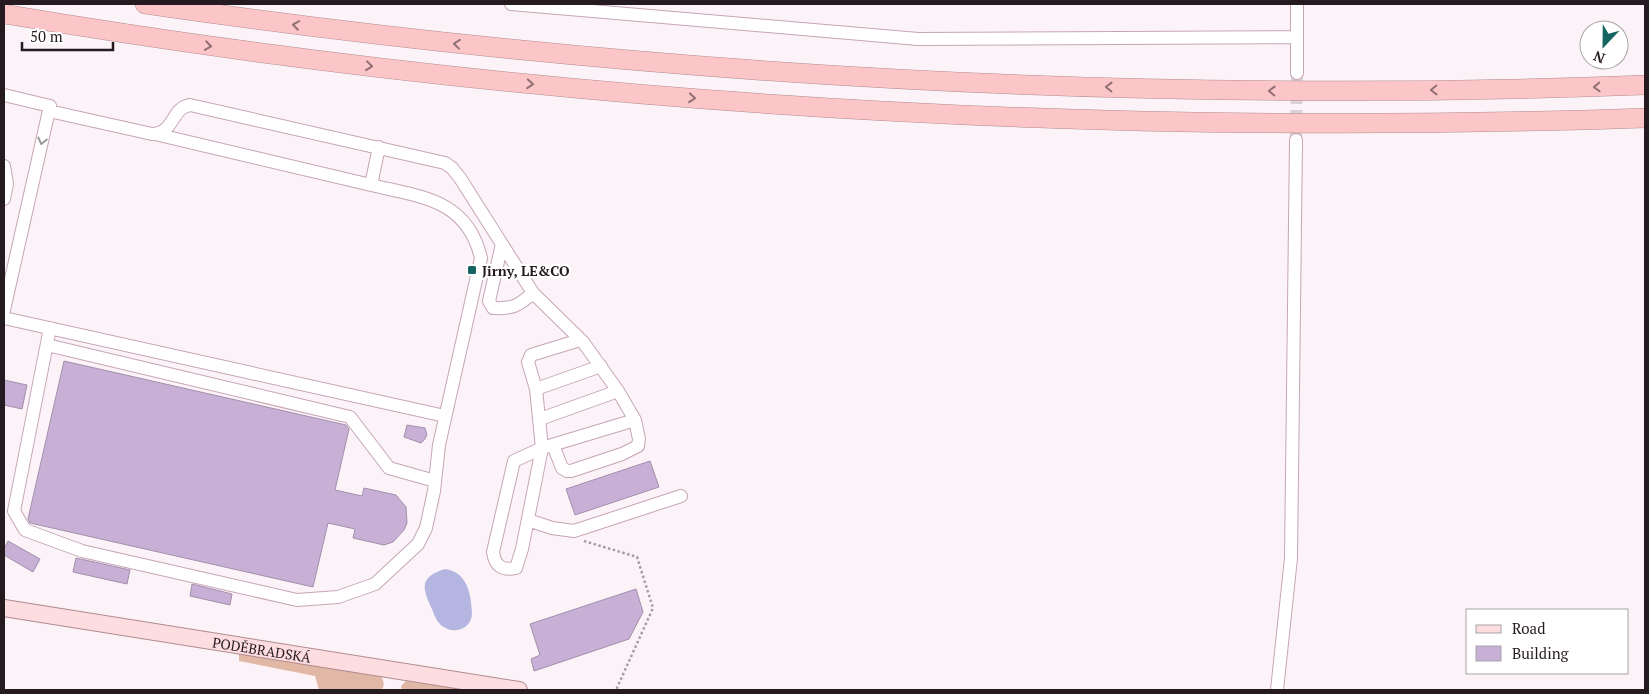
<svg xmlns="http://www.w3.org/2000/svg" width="1649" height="694" font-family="'PT Serif',serif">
  <rect width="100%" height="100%" fill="#fbf3f7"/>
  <path fill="#e1b8a6" d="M 239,653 L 381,675 C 383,681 386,685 381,690 L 319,690 L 315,676 L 239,661 Z
    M 408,679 L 477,690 L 402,690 L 401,686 Z"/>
  <path fill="#b4b6e1" d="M 445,569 C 467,572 471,593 472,613 C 472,629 454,635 442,626 C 437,622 434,615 432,609 C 422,588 419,577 445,569 Z"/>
  <path fill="#c8afd5" stroke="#a28fac" d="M 64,361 L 346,425 L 349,429 L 335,490 L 362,496 L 364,488 L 396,495 L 406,507 L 407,523 L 404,530 L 393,542 L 384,545 L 353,538 L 355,529 L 328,523 L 313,587 L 30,523 L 28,519 Z
    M 4,380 L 27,385 L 22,409 L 4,405 Z
    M 407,425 L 425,428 L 427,435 L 424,440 L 421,443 L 404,437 Z
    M 650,461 L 659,487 L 575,515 L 566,489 Z
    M 8,541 L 40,559 L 33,572 L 4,555 L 4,549 Z
    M 76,558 L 130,570 L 127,584 L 73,572 Z
    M 192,584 L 232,594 L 230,605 L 190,596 Z
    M 636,589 L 643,612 L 629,639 L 534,671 L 531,659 L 540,655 L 530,624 Z"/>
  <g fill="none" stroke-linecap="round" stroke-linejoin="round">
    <path stroke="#dbd2d7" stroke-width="12" stroke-dasharray="12 6" stroke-linecap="butt" d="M 1296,140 L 1297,73"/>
    <g stroke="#c7a5b7" stroke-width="14">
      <path id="minor" d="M 511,4 L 918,39 L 1297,37
        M 1297,73 L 1297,4
        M 4,95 L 50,106 L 4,310
        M 49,111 L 152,134 C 175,133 171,108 190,105 L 445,163 L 452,168 L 460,178 L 533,293 L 583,342
        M 155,134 L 371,185 L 379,147
        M 4,166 L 7,184 L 4,199
        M 502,244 L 489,301 L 493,308 C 513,309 518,306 533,293
        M 4,318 L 445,416
        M 50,328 L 14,511 L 25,530 L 82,551 L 297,600 L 338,597 L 375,584 L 418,544 L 426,528 L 434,491 L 439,445 L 481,258 C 467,199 421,197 371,185
        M 47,345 L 350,417 L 389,468 L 435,481
        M 536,389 L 601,366
        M 540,419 L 618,391 L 635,420 L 542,448 L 514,461 L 493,552 C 495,566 502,571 516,568 L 522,549 L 542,448 L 536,389 L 528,362 L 531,355 L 580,340 L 583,342 L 618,391
        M 553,445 L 562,468 L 567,471 L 571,471 L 622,454 L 638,446 L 639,439 L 635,420
        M 528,520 L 552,528 L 574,531 L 681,496
        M 1277,690 L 1291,558 L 1296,140"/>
    </g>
    <g stroke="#b18a8e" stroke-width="18">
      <g id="major">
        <path id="s1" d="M 4,608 L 519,690"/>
      </g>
    </g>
    <g stroke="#b18a8e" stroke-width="20">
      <path id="highway" d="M 145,4 C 642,76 1143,104 1645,85
        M 4,14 C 545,105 1097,137 1645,118"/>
    </g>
    <path stroke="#a79da2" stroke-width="2.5" stroke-dasharray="2.5 2.5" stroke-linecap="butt" d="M 584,541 L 637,557 L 653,608 L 616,690"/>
    <use href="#minor" stroke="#fff" stroke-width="12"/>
    <use href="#major" stroke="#fddddf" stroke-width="16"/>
    <use href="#highway" stroke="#fcc6c9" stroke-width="19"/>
  </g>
  <defs><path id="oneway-chevron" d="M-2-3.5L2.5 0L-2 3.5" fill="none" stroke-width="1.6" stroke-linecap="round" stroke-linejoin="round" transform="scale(1.25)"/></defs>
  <g stroke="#917075">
    <use href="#oneway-chevron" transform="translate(296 25) rotate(-172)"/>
    <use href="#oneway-chevron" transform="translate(457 44) rotate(-174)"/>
    <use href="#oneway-chevron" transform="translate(208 46) rotate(8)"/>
    <use href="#oneway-chevron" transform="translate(369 66) rotate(6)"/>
    <use href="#oneway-chevron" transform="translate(530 84) rotate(5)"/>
    <use href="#oneway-chevron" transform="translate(1109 87) rotate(-179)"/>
    <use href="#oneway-chevron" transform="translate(1597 87) rotate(178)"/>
    <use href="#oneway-chevron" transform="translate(1434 90) rotate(179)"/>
    <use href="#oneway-chevron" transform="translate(1272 91) rotate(-179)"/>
    <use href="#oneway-chevron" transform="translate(692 98) rotate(5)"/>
  </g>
  <use stroke="#9d989b" href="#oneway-chevron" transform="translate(42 141) rotate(103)"/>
  <rect fill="#166461" stroke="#fff" stroke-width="2" x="467" y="265" width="10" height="10" rx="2.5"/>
  <g text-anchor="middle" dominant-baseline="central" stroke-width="4.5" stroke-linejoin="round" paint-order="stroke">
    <g font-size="14" font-weight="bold" fill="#261a21" stroke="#fff" text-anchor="start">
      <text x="482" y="270">Jirny, LE&amp;CO</text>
    </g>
    <g font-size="14" fill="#261a21" stroke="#fff">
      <text stroke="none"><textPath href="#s1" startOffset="261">PODĚBRADSKÁ</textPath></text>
    </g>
  </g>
  <rect width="1649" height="694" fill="none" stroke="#261a21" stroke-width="10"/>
  <rect x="1466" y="609" width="162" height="65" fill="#ffffff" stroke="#a8a3a6"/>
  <rect x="1476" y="625" width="25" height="8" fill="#fddddf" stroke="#a8a3a6"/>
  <text x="1512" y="634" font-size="15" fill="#261a21">Road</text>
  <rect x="1476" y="646" width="25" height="15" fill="#c8afd5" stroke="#a8a3a6"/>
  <text x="1512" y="659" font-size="15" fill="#261a21">Building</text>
  <g transform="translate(1604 45) rotate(202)"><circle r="24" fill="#ffffff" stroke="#a8a3a6"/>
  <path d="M0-4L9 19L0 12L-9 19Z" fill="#166461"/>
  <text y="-8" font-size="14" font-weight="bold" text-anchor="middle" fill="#261a21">N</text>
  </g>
  <path d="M22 42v8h91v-8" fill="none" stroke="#261a21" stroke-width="2.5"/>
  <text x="30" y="42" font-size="15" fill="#261a21" stroke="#ffffff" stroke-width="4" paint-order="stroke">50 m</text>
</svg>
